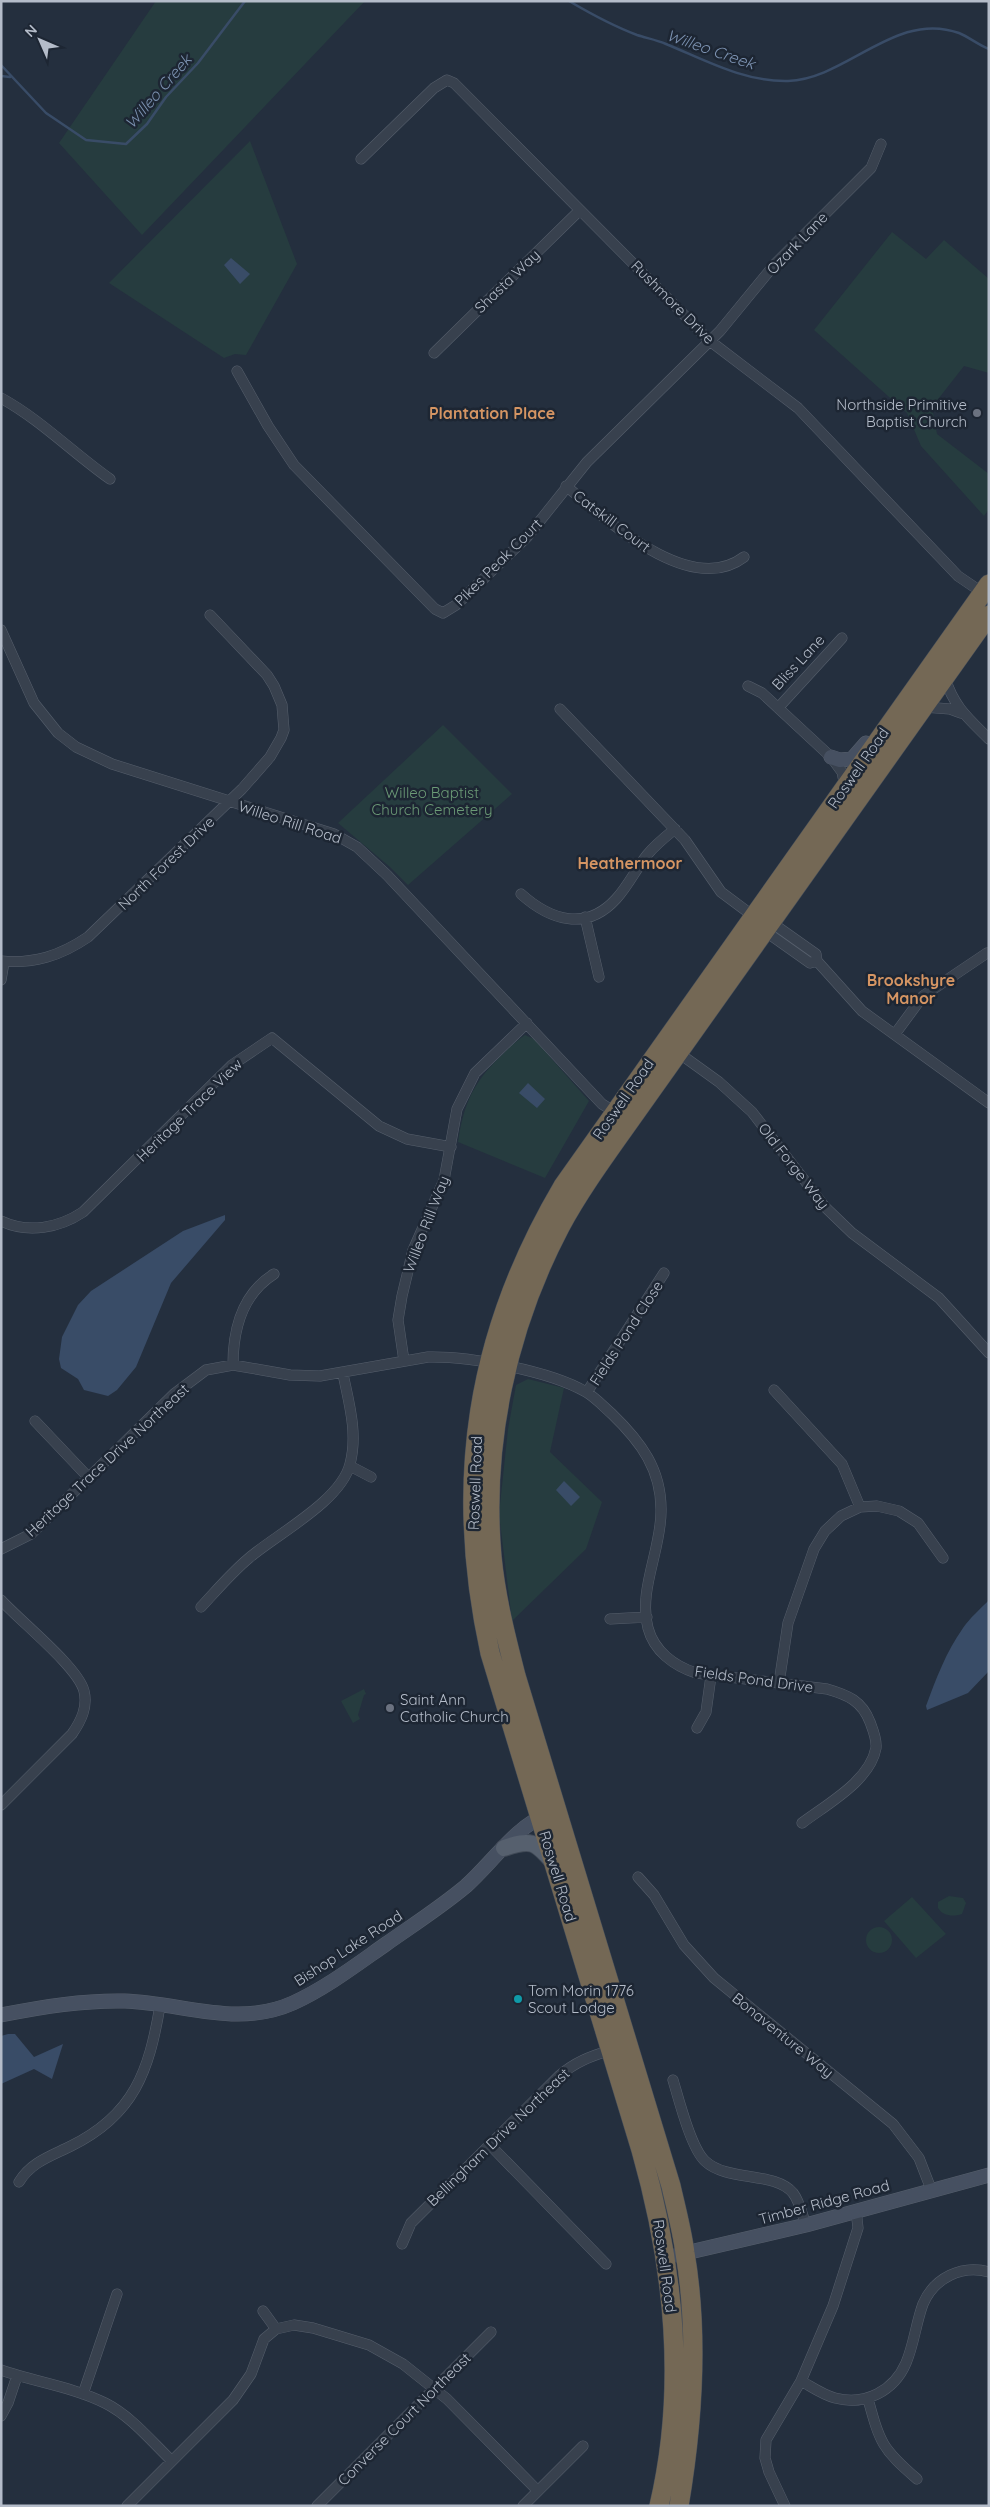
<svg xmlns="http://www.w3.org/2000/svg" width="990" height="2507" font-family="Quicksand,sans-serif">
  <rect width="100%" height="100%" fill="#242f3e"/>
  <path fill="#263c3f" d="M 156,1 L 365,1 L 142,235 L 59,143 Z
    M 250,141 L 297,264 L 246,355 L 235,354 L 224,358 L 109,283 Z
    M 892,232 L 926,259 L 944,240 L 989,279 L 989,373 L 964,366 L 932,407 L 937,434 L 989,474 L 989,509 L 984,516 L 921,446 L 907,413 L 814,330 Z
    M 443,725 L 512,794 L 408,885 L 390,867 L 338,823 Z
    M 525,1035 L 534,1039 L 589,1101 L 545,1178 L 458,1142 C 464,1102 474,1081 504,1053 C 510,1047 517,1040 525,1035 Z
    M 528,1379 L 564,1388 L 550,1452 L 602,1502 L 586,1549 L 512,1621 L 499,1514 L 508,1429 L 516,1385 Z
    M 364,1689 L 366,1694 L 364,1695 L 358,1715 L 360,1719 L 353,1723 L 341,1701 Z
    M 949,1896 L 963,1898 L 966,1903 L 962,1914 C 952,1917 943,1916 938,1908 L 938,1902 Z
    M 912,1897 L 946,1934 L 916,1958 L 884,1921 Z
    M866 1940a13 13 0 1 1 26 0a13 13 0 1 1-26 0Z"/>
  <path fill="#394c67" d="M 231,258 L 250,274 L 240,284 L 224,265 Z
    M 528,1083 L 545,1099 L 537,1108 L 519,1093 Z
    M 225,1215 L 225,1220 L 171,1283 L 136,1367 L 117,1390 L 108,1396 L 84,1390 L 78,1379 L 61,1368 L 59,1359 L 62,1337 L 78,1305 L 91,1291 L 183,1231 Z
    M 564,1481 L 580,1497 L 571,1506 L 556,1490 Z
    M 989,1600 L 989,1671 L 968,1693 L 927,1710 L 926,1706 C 936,1679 946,1652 963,1628 C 970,1618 980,1609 989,1600 Z
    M 8,2034 L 15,2034 L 34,2057 L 63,2044 L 52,2079 L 34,2069 L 1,2084 L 1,2036 Z"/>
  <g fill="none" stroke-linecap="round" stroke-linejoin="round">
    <path stroke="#394c67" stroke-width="2.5" d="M 569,1 C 591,14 613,26 637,35 C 646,38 657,40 666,44 C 705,60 744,82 788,81 C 847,79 896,10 959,33 C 969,37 978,45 989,49
      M 1,65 L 46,113 L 86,140 L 126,144 L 147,124 L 166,97 L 198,63 L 245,1
      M 1,76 L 10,77"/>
    <g stroke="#565f6c" stroke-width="11">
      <path id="street" d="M 361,159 L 434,88 L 447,80 L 454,83 L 710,341 L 798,408 L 958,576 L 986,595
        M 434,353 L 580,210
        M 237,371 L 268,426 L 294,465 L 435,609 L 443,613 L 456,605 L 527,537 L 587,462 L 720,331 L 775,264 L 871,168 L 881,144
        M 1,398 C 41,420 73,453 110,479
        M 566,486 C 606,519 690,598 744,557
        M 1,630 L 34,703 L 58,733 L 76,747 L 112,764 L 334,834 L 357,847 L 387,875 L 602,1104 L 618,1114
        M 945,678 C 954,707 968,718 989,739
        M 748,686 L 762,693 L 831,757 L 842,772 L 845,786
        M 924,707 L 950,709 L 961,713
        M 778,708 L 842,638
        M 560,709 L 685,840 L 721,892 L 768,927 L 775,925 L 816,954 L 817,961
        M 521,894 C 550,920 586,932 616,899 C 628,886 636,869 647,855 C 655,845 665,837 675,829
        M 585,917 L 599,977
        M 768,927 L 769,934 L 810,963 L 817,961
        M 1,961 C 34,964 60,956 88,937 L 242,789 L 270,757 L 281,738 L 284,730 L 282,705 L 274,686 L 267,675 L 210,615
        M 817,961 L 862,1011 L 989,1103
        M 1,980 L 4,962
        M 895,1034 L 923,996 L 987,953
        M 676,1051 L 719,1082 L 752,1112 L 825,1207 L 852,1233 L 939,1298 L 989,1353
        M 1,1221 C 28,1234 59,1228 83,1212 L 232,1065 L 272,1038 L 379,1126 L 407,1139 L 451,1147
        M 404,1361 L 398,1320 L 402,1296 L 413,1250 L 444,1180 L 457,1109 L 475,1073 L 527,1023
        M 233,1365 C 233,1329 242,1294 274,1274
        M 774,1390 L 842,1464 L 860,1507
        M 587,1392 L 664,1273
        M 35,1421 L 89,1478
        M 350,1466 L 371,1477
        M 1,1549 L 31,1534 L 174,1394 L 206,1370 L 233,1365 L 290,1375 L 320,1376 L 428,1357 C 470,1356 550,1371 586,1392 C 596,1398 604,1407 612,1414 C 641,1442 662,1470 661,1512 C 661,1550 638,1591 648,1628 C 654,1651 674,1666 696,1673 L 827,1689 C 848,1695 862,1701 870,1722 C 873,1730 877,1739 876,1748 C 870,1781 827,1804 802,1823
        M 1,1600 C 20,1621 78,1667 84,1691 C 88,1707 81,1721 72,1734 L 1,1805
        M 201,1607 C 216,1591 231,1573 249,1558 C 277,1534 341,1501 350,1464 C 358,1434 349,1403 343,1374
        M 610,1619 L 647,1617
        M 779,1683 L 788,1623 L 814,1549 L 825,1531 L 841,1516 L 860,1507 L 877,1506 L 899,1511 L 918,1523 L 943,1558
        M 697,1728 L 706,1712 L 711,1676
        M 638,1877 L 654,1895 L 684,1945 L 714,1978 L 893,2124 L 919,2158 L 931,2189
        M 673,2080 C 679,2100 691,2148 705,2161 C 727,2182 775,2171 793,2193 C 800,2202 802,2215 806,2225
        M 490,2145 L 606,2264
        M 19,2182 C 31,2162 51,2156 71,2146 C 134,2115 149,2071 160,2006
        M 402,2244 L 411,2223 L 559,2076 C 575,2062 591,2056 611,2050
        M 263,2311 L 276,2329
        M 1,2370 C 35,2382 73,2387 105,2403 C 131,2416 151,2441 172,2461
        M 801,2381 C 812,2387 823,2395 835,2398 C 865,2406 894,2391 906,2363 C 914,2344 916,2323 923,2304 C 934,2278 962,2264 989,2272
        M 83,2394 L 117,2294
        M 868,2399 C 880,2443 882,2449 917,2479
        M 1,2416 L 8,2403 L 17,2376
        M 127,2506 L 233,2400 L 251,2374 L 264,2339 L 276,2329 L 294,2325 L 313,2328 L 369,2345 L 403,2364 L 447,2399 L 538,2491
        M 317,2506 L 491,2332
        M 523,2506 L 583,2446
        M 785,2506 L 769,2472 L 765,2458 L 766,2440 L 801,2381 L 833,2306 L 858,2228 L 856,2210"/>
    </g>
    <g stroke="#565f6c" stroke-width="15">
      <path id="secondary" d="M 831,757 L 840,760 L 852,759 L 866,743
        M 1,2015 C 42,2007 84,2000 125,2001 C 183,2003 237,2028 293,2003 C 326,1988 356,1965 386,1944 C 413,1925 441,1907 466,1886 C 491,1864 517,1825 548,1814
        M 677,2255 L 806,2225 L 989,2175"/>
    </g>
    <g stroke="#414a57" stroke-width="18">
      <path id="primary" d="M 504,1848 C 531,1839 535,1841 553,1862"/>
    </g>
    <g stroke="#434c59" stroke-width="20">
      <path id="highway" d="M 659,2506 C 687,2387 674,2266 641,2150 L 490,1653 C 453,1484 475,1335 563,1186 L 989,584
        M 679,2506 C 693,2423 699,2336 685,2253 C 682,2230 676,2208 671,2186 L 516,1676 C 506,1637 496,1598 492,1557 C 482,1444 507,1328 560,1227 C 580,1190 605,1156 629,1122 L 989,615"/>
    </g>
    <use href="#street" stroke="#38414e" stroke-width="10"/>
    <use href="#secondary" stroke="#465061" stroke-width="14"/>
    <use href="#primary" stroke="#56606e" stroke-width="16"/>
    <use href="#highway" stroke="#746855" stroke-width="19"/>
  </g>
  <g fill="#6b7280" stroke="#1d2633" stroke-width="2">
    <circle cx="977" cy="413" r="5"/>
    <circle cx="390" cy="1708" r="5"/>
  </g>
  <circle fill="#0f9aa8" stroke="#1d2633" stroke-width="2" cx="518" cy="1999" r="5"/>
  <g text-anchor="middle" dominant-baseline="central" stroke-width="5" stroke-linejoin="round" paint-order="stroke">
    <g font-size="15" fill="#b4bcc9" stroke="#1d2633">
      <text transform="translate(797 243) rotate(-46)">Ozark Lane</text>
      <text transform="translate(507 281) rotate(-44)">Shasta Way</text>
      <text transform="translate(673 302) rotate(45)">Rushmore Drive</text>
      <text transform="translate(612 521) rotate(37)">Catskill Court</text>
      <text transform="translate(498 562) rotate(-45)">Pikes Peak Court</text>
      <text transform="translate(798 662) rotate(-47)">Bliss Lane</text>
      <text transform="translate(858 768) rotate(-55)">Roswell Road</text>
      <text transform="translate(290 822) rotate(18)">Willeo Rill Road</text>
      <text transform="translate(166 863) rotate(-44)">North Forest Drive</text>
      <text transform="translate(623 1099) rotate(-55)">Roswell Road</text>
      <text transform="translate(189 1110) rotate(-44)">Heritage Trace View</text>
      <text transform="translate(794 1166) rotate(52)">Old Forge Way</text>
      <text transform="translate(426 1224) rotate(-69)">Willeo Rill Way</text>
      <text transform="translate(626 1333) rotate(-57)">Fields Pond Close</text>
      <text transform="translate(107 1460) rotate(-43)">Heritage Trace Drive Northeast</text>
      <text transform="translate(475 1483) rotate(-88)">Roswell Road</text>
      <text transform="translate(754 1679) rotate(8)">Fields Pond Drive</text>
      <text transform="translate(558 1876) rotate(73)">Roswell Road</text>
      <text transform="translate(348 1948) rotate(-33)">Bishop Lake Road</text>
      <text transform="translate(783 2035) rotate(39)">Bonaventure Way</text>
      <text transform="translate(498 2137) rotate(-44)">Bellingham Drive Northeast</text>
      <text transform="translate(824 2202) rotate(-15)">Timber Ridge Road</text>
      <text transform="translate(665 2266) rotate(82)">Roswell Road</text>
      <text transform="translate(404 2419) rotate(-45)">Converse Court Northeast</text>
    </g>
    <g font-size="15" fill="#b4bcc9" stroke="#1d2633" text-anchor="start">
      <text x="967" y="404" text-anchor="end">Northside Primitive<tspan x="967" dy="17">Baptist Church</tspan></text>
      <text x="400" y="1699">Saint Ann<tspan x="400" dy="17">Catholic Church</tspan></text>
      <text x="528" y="1990">Tom Morin 1776<tspan x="528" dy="17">Scout Lodge</tspan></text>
    </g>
    <g font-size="15" fill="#6b9a76" stroke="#1d2633">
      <text x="432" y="792">Willeo Baptist<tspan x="432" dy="17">Church Cemetery</tspan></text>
    </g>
    <g font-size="16" font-style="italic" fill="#7c92b1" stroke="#1d2633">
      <text transform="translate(711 49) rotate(19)">Willeo Creek</text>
      <text transform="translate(158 91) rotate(-49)">Willeo Creek</text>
    </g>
    <g font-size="16" font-weight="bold" fill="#d59563" stroke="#1d2633">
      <text x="492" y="413">Plantation Place</text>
      <text x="630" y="863">Heathermoor</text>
      <text x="911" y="980">Brookshyre<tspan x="911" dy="18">Manor</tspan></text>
    </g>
  </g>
  <rect width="990" height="2507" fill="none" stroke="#b4bcc9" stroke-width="5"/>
  <g transform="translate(40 40) rotate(315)" stroke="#1d2633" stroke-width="4" paint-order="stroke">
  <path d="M0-4L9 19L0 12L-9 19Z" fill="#b4bcc9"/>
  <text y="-8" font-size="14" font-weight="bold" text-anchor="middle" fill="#b4bcc9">N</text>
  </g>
</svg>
